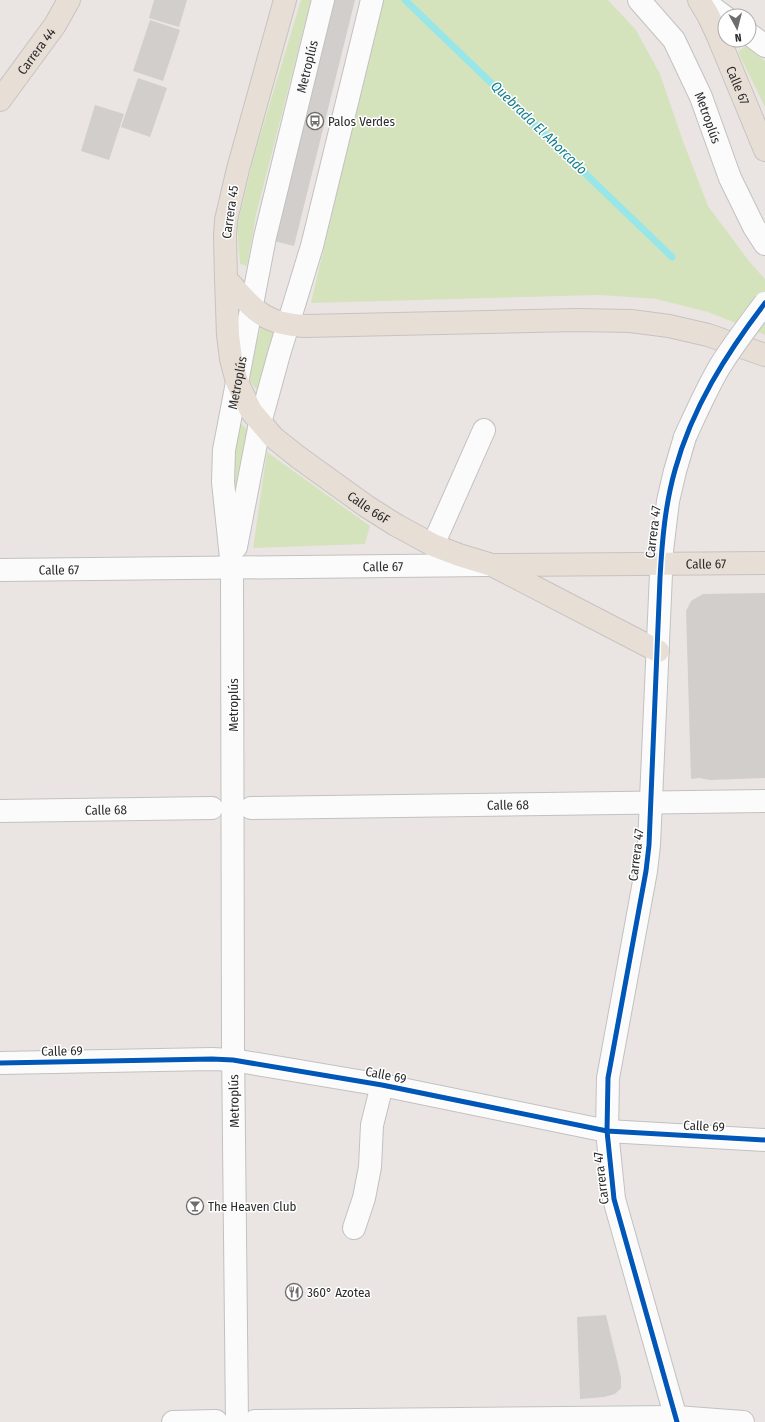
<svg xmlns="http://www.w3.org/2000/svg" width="765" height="1422" font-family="'Fira Sans Condensed',sans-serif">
  <rect width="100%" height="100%" fill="#eae5e2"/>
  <path fill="#d5e3bd" d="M 301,0 L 311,0 L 256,215 L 247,266 L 240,264 L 237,227 L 252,163 Z
    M 382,0 L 608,0 L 636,30 L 660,74 L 683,141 L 708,206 L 749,261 L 765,279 L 765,335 L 708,312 L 656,299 L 600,295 L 311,303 Z
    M 746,46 L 765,61 L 765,107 L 738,52 Z
    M 261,326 L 274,331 L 260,394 L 248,379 Z
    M 236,419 L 250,432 L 233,522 L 230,451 Z
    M 267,452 L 370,526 L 365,544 L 253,548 Z"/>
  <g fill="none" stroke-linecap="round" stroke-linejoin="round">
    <path stroke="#99e6e8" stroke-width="7" d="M 405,0 L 672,257"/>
  </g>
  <path fill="#d1cecb" d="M 154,0 L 187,0 L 179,27 L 149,18 Z
    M 334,0 L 355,0 L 294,246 L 274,241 Z
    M 150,20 L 180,30 L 163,81 L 133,71 Z
    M 138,78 L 167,88 L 150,137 L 121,127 Z
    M 95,105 L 124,114 L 109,160 L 81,151 Z
    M 765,593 L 765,778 L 710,780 L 699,778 L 691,779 L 686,611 L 691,601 L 703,594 Z
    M 606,1315 L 621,1377 L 621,1388 L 615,1394 L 604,1397 L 580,1399 L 577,1317 Z"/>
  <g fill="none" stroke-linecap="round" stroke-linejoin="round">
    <g stroke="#c2c1c1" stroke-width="24">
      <g id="minor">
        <path id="s1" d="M 639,0 L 674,40 L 701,97 L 730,178 L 754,227 L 765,244"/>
        <path d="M 702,0 L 725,17"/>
        <path d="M 749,34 L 765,46"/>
        <path d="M 433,545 L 484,430"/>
        <path d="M 236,547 L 260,423 L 279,354 L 312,246 L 372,0"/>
        <path id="s2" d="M 0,570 L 487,565"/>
        <path id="s3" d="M 251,808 L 765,801"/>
        <path id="s4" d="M 0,811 L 212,808"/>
        <path d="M 0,1063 L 212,1059 L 233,1060 L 382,1085 L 607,1131 L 765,1140"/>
        <path d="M 354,1228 L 364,1198 L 370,1167 L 372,1125 L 382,1085"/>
        <path d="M 255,1421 L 676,1417 L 743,1422"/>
        <path d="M 173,1422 L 216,1421"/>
        <path id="s5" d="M 237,1422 L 233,1046 L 232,567 L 223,482 L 224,450 L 265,237 L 323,0"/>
        <path d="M 677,1422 L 614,1199 L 607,1131 L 608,1078 L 646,871 L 649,845 L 662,551 L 668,501 L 675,471 L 685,437"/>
      </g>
    </g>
    <g stroke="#c6c3c2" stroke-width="24">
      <g id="major">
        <path id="s6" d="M 285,0 L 238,169 L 226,220 L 225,235 L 226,279 L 228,335 L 231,359 L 237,382 L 251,411 L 273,437 L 298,457 L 366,506 L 396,525 L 433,545 L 459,555 L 492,565 L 658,651"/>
        <path id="s7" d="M 699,0 L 708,15 L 717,34 L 765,150"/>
        <path id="s8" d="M 0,100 L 55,25 L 69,0"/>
        <path d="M 226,279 C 254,309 262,324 305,326 L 577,320 L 631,321 L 669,326 L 708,335 L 765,355"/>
        <path id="s9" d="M 495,565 L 765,563"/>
      </g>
    </g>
    <use href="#minor" stroke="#fcfbfb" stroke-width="22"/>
    <use href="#major" stroke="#e7ded5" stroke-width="22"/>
    <g stroke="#c2c1c1" stroke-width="24" stroke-linecap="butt">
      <path id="minor-bridge" d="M 685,437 C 696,413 707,388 720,366 C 734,344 749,324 765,303"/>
    </g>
    <use href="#minor-bridge" stroke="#fcfbfb" stroke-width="22"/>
    <g stroke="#fff" stroke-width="8">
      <path id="cycleway" d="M 0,1063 L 212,1059 L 233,1060 L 382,1085 L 607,1131 L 765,1140
        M 677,1422 L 614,1199 L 607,1131 L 608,1078 L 646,871 L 649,845 L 660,578 C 662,542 665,505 675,470 C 692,408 726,354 765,303"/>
    </g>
    <use href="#cycleway" stroke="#0057b8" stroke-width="5"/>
  </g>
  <defs>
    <g id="bus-ring" transform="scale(0.9)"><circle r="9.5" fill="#fff" stroke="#6e6d6c" stroke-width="1.5"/><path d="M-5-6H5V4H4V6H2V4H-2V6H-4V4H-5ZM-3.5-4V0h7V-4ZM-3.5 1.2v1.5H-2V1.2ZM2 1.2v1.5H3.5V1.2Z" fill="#6e6d6c"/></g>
    <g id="bar-ring" transform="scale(0.9)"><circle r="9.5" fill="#fff" stroke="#6e6d6c" stroke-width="1.5"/><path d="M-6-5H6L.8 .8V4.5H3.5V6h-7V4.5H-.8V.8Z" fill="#6e6d6c"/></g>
    <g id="restaurant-ring" transform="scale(0.9)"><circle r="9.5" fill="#fff" stroke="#6e6d6c" stroke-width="1.5"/><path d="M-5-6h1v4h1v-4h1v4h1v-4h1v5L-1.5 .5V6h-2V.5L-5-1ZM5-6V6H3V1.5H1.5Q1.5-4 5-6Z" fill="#6e6d6c"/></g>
  </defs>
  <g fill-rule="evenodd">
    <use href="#bus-ring" x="315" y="121"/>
    <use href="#bar-ring" x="195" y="1206"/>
    <use href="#restaurant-ring" x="294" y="1292"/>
  </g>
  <g text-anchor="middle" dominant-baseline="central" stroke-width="3" stroke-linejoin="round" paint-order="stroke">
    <g font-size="13" fill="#2c2c2c" stroke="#fff">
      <text stroke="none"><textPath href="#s8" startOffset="61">Carrera 44</textPath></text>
      <text stroke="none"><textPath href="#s5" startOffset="1365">Metroplús</textPath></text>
      <text stroke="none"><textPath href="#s7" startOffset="94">Calle 67</textPath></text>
      <text stroke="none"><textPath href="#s1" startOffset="138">Metroplús</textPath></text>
      <text transform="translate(230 212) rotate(-82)">Carrera 45</text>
      <text stroke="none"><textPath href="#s5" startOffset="1041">Metroplús</textPath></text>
      <text stroke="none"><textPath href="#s6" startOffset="576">Calle 66F</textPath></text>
      <text transform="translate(653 532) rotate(-83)">Carrera 47</text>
      <text stroke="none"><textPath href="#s9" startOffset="211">Calle 67</textPath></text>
      <text stroke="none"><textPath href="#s2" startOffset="383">Calle 67</textPath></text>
      <text stroke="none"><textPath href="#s2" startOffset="59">Calle 67</textPath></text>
      <text transform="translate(233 705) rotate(-90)">Metroplús</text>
      <text stroke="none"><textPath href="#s3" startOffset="257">Calle 68</textPath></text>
      <text stroke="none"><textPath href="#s4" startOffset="106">Calle 68</textPath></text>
      <text transform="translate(636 855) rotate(-83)">Carrera 47</text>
      <text transform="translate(62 1051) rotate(-1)">Calle 69</text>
      <text transform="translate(386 1075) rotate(11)">Calle 69</text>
      <text transform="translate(234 1101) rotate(-91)">Metroplús</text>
      <text transform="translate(704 1126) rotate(3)">Calle 69</text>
      <text transform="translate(601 1178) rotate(-97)">Carrera 47</text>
    </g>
    <g font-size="13" fill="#2c2c2c" stroke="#fff" text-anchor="start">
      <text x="328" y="121">Palos Verdes</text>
      <text x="208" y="1206">The Heaven Club</text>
      <text x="307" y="1292">360° Azotea</text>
    </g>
    <g font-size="14" font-style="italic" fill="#127e8c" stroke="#fff">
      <text transform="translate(539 128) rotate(44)">Quebrada El Ahorcado</text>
    </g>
  </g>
  <g transform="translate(737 28) rotate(173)"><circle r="19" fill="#ffffff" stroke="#ababab"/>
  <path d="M0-3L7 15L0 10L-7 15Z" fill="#6e6d6c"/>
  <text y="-6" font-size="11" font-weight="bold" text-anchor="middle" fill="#2c2c2c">N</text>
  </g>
</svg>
